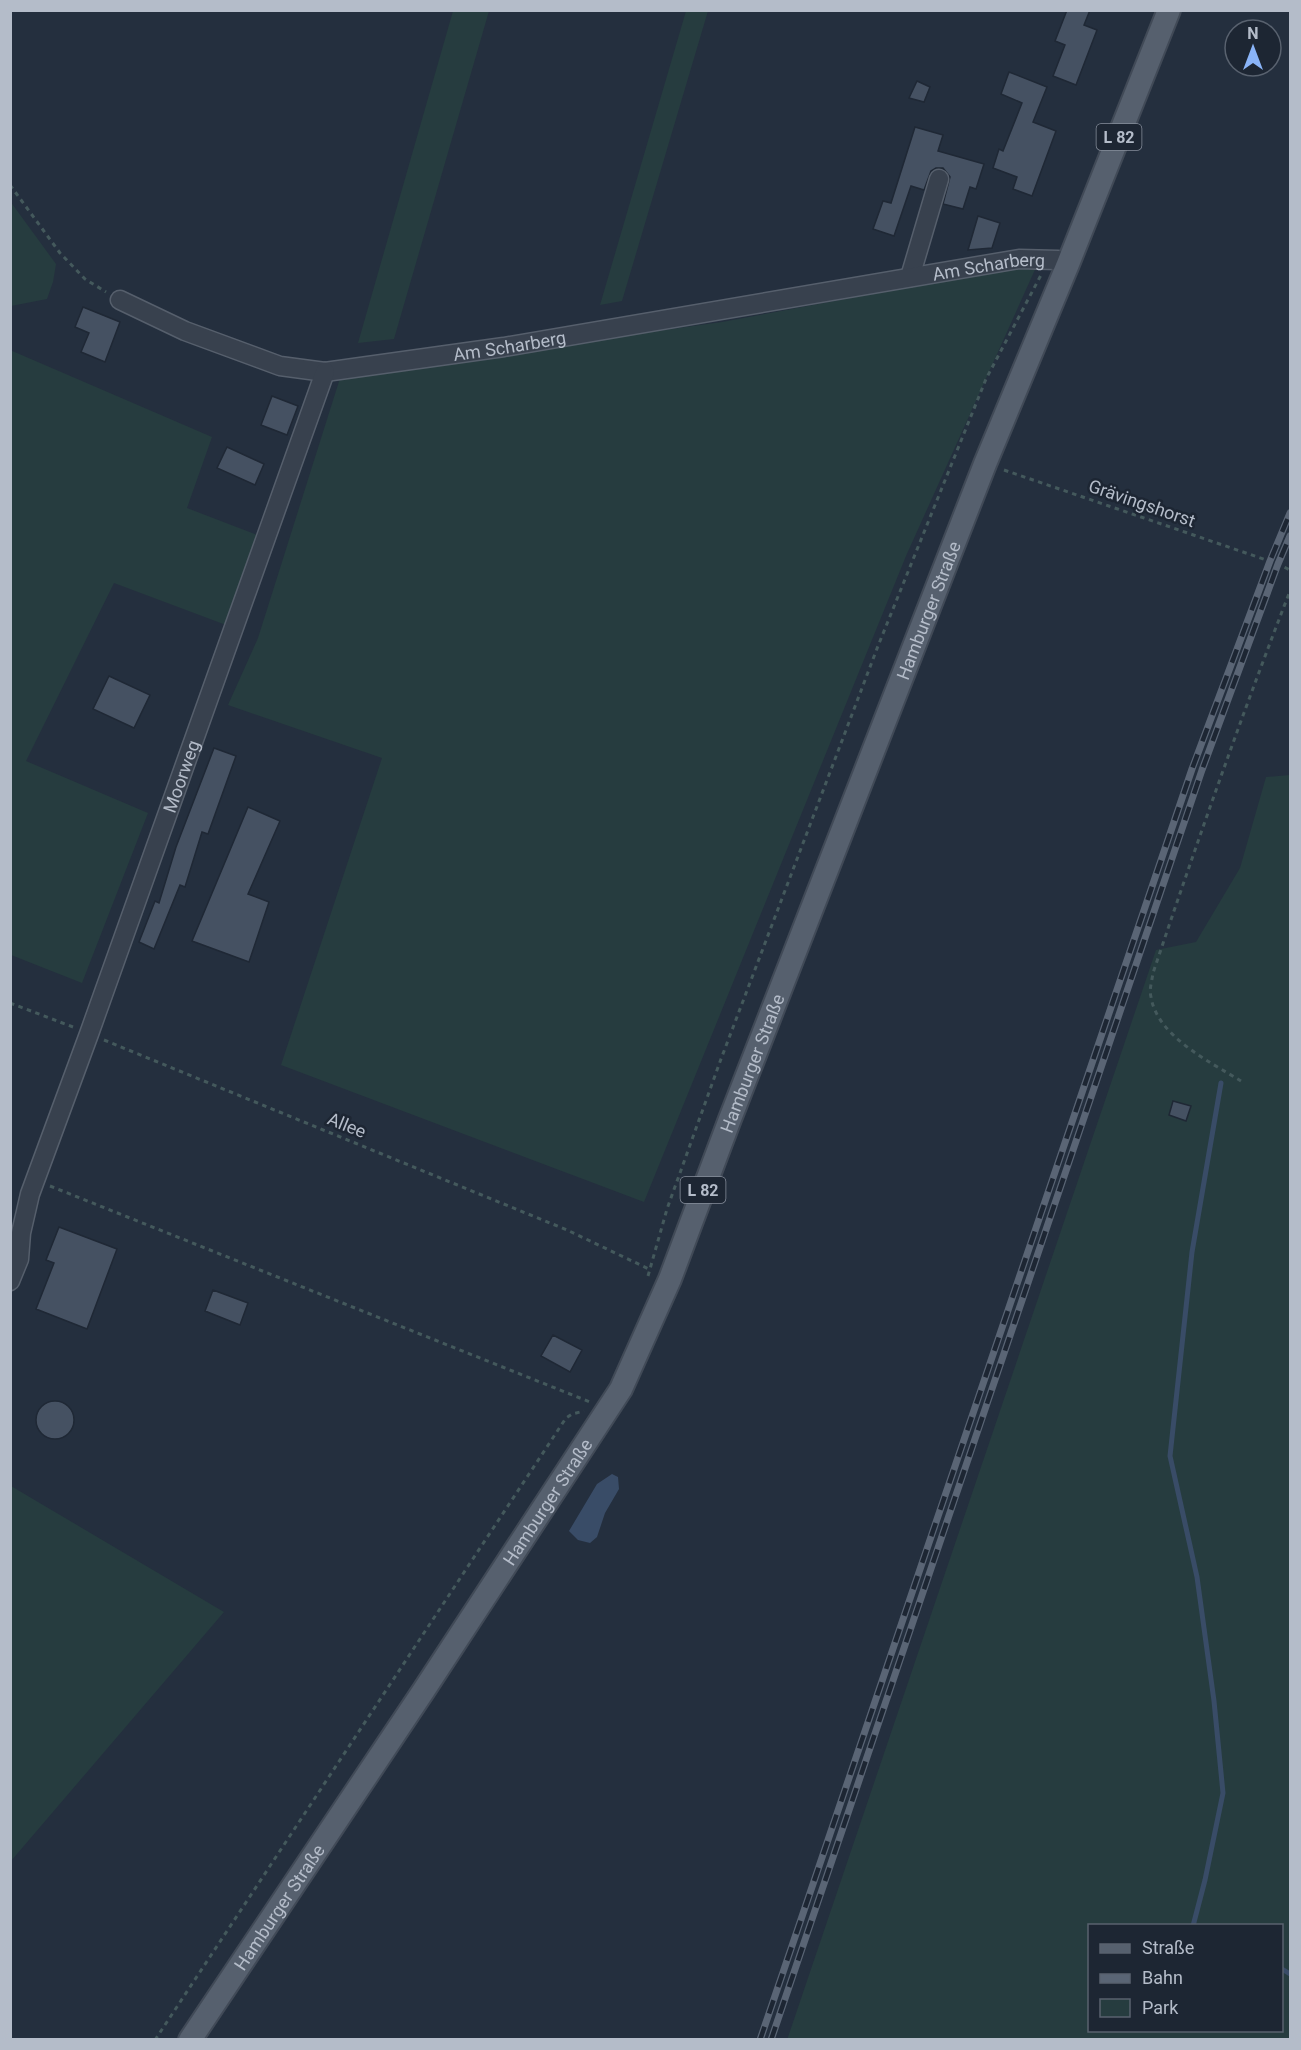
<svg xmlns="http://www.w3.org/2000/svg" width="1301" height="2050" font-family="Roboto,sans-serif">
  <rect width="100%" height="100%" fill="#242f3e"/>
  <path fill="#263c3f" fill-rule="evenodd" d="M 453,11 L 489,11 L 394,339 L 358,343 Z
    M 686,11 L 708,11 L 622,301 L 600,305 Z
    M 10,201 L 56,264 L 53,282 L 47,299 L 11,306 Z
    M 1038,263 L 906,556 L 644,1202 L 281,1065 L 382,758 L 228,705 L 258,638 L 341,375 L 722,322 Z
    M 10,350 L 212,437 L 187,508 L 257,535 L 226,625 L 114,583 L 26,761 L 148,813 L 82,983 L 11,955 Z
    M 1290,775 L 1290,2039 L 787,2040 L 1156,950 L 1196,942 L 1240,868 L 1266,777 ZM 1090,1926 L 1282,1926 L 1282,2030 L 1090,2030 Z
    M 11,1486 L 224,1612 L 11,1861 Z"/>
  <path fill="#394c67" d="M 612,1474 L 618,1477 L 619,1489 L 605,1513 L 597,1537 L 590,1543 L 578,1540 L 569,1531 L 597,1484 Z"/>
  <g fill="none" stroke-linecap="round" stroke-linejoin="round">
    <path stroke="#394c67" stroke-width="5" d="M 1193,1926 L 1205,1880 L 1223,1793 L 1214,1701 L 1197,1577 L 1170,1456 L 1192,1252 L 1221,1083
      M 1282,1969 L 1290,1974"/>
  </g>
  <path fill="#455162" stroke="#1f2835" stroke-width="1.5" d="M 1067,10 L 1090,10 L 1084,25 L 1097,30 L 1076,85 L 1053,76 L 1065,45 L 1055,41 Z
    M 1009,72 L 1047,87 L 1033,122 L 1056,131 L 1032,196 L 1013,189 L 1017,177 L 993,168 L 999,149 L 1003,151 L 1022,103 L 1001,94 Z
    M 917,81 L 930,87 L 924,102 L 909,98 Z
    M 915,127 L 943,135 L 938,151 L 984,164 L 976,189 L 970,187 L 963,209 L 943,204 L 950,177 L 943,168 L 936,168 L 931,171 L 924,190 L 911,186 L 894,236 L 873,229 L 883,201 L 891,203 Z
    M 978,216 L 1000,223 L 992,248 L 968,250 Z
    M 83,307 L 120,322 L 105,362 L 81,352 L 89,333 L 75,327 Z
    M 272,396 L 298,406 L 287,435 L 261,425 Z
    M 227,447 L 264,464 L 255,485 L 217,468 Z
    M 109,676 L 150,695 L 134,728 L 93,709 Z
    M 214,748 L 236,756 L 208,834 L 202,832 L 185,887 L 180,885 L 154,949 L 139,942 L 155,901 L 159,903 L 176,847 Z
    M 248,807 L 280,821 L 248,894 L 269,902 L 249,962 L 192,941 Z
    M 1173,1101 L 1191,1106 L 1186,1121 L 1169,1115 Z
    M 59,1227 L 117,1249 L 87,1329 L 36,1309 L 54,1263 L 46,1260 Z
    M 213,1290 L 248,1303 L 240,1325 L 205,1311 Z
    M 553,1335 L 582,1350 L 570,1372 L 541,1356 Z
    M36 1420a19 19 0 1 1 38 0a19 19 0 1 1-38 0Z"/>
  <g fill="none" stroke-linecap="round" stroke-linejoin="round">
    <g stroke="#565f6c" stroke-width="21">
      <g id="minor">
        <path d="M 910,277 L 939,179"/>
        <path id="s1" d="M 120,300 L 185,331 L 280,366 L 325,372 L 504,347 L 1019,259 L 1058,260 L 1068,264"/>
        <path id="s2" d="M 10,1281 L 19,1259 L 21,1233 L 30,1194 L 89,1034 L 325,372"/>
      </g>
    </g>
    <g stroke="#414a57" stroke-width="26">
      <g id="major">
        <path id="s3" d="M 190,2040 L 424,1690 L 621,1389 L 670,1279 L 730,1119 L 985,464 L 1068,264 L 1169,10"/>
      </g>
    </g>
    <path stroke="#44595c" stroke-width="3" stroke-dasharray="4.5 4.5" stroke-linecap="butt" d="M 10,185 L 60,253 L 85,279 L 106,292
      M 1004,470 L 1278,564 L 1290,570
      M 10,1003 L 73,1027
      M 104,1040 L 567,1230 L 651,1270
      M 1241,1081 C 1210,1062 1157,1036 1151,997 C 1149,989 1152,981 1153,973 C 1196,845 1241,717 1290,591
      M 50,1186 L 590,1402
      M 648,1276 L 667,1209 L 721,1059 L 878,646 L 986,379 L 1041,275
      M 155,2040 L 566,1418 L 572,1414 L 584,1411"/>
    <use href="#minor" stroke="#38414e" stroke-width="18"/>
    <use href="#major" stroke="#56606e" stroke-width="22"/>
    <g stroke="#5a6575" stroke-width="7">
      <path id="rail" d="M 760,2040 L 1192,769 L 1270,561 L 1290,513
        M 771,2040 L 1202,770 L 1278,564 L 1290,536"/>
    </g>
    <use href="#rail" stroke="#1d2633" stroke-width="4.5" stroke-dasharray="14" stroke-linecap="butt"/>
  </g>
  <g text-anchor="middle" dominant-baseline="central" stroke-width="5" stroke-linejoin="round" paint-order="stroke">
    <g fill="#1d2633" stroke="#878f9c" stroke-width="1.5">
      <rect x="1096.5" y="124" width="45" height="26" rx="4.5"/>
      <rect x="680.5" y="1177" width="45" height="26" rx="4.5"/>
    </g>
    <g font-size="16" font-weight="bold" fill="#b4bcc9">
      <text x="1119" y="137">L 82</text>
      <text x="703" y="1190">L 82</text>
    </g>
    <g font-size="18" fill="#b4bcc9" stroke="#1d2633">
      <text stroke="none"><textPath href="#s1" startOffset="891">Am Scharberg</textPath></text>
      <text stroke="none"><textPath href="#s1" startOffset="405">Am Scharberg</textPath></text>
      <text transform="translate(1142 503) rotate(19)">Grävingshorst</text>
      <text stroke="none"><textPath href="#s3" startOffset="1618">Hamburger Straße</textPath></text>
      <text stroke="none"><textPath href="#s2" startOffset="534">Moorweg</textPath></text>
      <text stroke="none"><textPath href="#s3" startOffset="1132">Hamburger Straße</textPath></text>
      <text transform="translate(347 1125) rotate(22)">Allee</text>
      <text stroke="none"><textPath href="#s3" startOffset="646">Hamburger Straße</textPath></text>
      <text stroke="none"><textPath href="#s3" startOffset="160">Hamburger Straße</textPath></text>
    </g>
  </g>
  <rect width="1301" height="2050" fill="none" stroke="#b4bcc9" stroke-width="24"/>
  <rect x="1088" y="1924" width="195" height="108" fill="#1d2633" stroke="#59626f" stroke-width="1.5"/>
  <rect x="1100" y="1944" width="30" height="9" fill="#56606e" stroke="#59626f" stroke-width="1.5"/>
  <text x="1142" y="1954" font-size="18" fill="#b4bcc9">Straße</text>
  <rect x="1100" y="1974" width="30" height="9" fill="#5a6575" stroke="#59626f" stroke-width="1.5"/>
  <text x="1142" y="1984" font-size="18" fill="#b4bcc9">Bahn</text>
  <rect x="1100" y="1999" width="30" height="18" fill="#263c3f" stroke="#59626f" stroke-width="1.5"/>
  <text x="1142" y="2014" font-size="18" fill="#b4bcc9">Park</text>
  <g transform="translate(1253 48)"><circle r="28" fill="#1d2633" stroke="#59626f" stroke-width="1.5"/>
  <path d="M0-4.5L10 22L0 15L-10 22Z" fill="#8ab4f8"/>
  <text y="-9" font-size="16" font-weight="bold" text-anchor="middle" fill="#b4bcc9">N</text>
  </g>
</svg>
